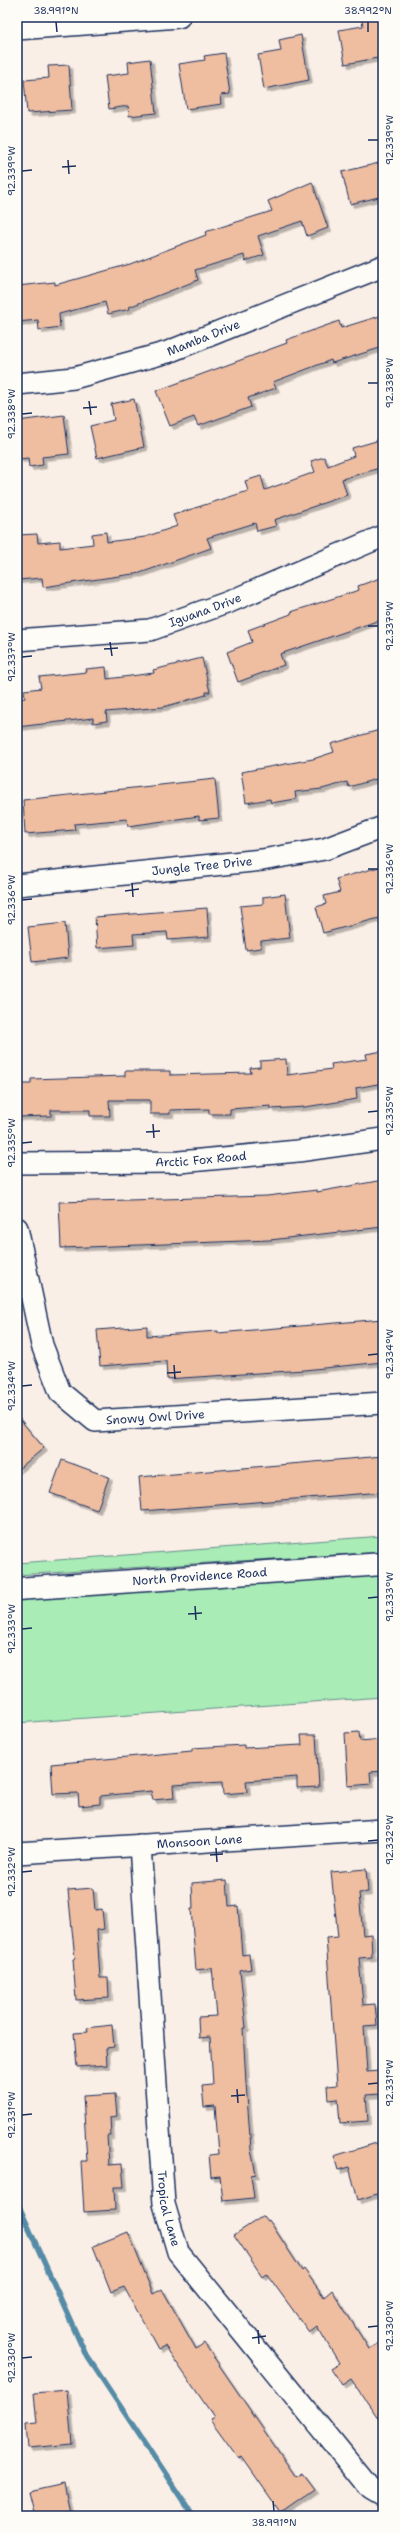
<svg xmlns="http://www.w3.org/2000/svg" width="400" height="2533" font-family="'Shantell Sans',sans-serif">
  <defs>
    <filter id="shadow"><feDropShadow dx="3.5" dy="3.5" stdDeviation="0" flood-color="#0004"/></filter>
  </defs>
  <rect width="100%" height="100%" fill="#faefe6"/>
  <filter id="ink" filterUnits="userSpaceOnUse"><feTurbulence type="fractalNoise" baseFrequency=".025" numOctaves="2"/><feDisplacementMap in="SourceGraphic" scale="8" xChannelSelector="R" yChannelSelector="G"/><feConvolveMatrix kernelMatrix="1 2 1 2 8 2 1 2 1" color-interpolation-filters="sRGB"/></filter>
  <g filter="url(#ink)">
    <path fill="#a9ecb6" stroke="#628e8a" d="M 383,1536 L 383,1552 L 17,1575 L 17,1563 Z
      M 383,1575 L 383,1697 L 17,1723 L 17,1599 Z"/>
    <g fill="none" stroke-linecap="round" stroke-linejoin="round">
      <path stroke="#548ba6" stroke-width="5.5" d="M 17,2202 L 85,2353 L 193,2516"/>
    </g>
    <path fill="#efbda0" stroke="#1b2f5e" filter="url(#shadow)" d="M 361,17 L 383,17 L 383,57 L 345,64 L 339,30 L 363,26 Z
      M 301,35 L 309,80 L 264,89 L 258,55 L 281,51 L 279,40 Z
      M 224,53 L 230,94 L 221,95 L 222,104 L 186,109 L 179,64 L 205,60 L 204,56 Z
      M 150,59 L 156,113 L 129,116 L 128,106 L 109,109 L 105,76 L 129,73 L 128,62 Z
      M 69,65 L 72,110 L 27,113 L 24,80 L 49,78 L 48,66 Z
      M 383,162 L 383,196 L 350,204 L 342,172 Z
      M 312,182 L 328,228 L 307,236 L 302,221 L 258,236 L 264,255 L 245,261 L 244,255 L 195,270 L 198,280 L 129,307 L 130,309 L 108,314 L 105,302 L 59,314 L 60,327 L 39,330 L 38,320 L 17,322 L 17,286 L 55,282 L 55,285 L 130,264 L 206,235 L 205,232 L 272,211 L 268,201 Z
      M 383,315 L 383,347 L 332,363 L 331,360 L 273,382 L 276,388 L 248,398 L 251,407 L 198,426 L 194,417 L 170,426 L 156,391 L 287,343 L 286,340 L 339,321 L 341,328 Z
      M 134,399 L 144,447 L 97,458 L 90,426 L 114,420 L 111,404 Z
      M 64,415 L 69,454 L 42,457 L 43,465 L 29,467 L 28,458 L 19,459 L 17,421 Z
      M 383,439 L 383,467 L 342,479 L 347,495 L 274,520 L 276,526 L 257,531 L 255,523 L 207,538 L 211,548 L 140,573 L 43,587 L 42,578 L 18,580 L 17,535 L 37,534 L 38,543 L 60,541 L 60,548 L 93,544 L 92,534 L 106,532 L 107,542 L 145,537 L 177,526 L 173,515 L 248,491 L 245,481 L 261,476 L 265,490 L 315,472 L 311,461 L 324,457 L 328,466 L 354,456 L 352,448 Z
      M 383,577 L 383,619 L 280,654 L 284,665 L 238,682 L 227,652 L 252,642 L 248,630 L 291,614 L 291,612 L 359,590 L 358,586 Z
      M 202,658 L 210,692 L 206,692 L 206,695 L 163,707 L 106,712 L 107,721 L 93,723 L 93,718 L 17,727 L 17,699 L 25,698 L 24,690 L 41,688 L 39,677 L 87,672 L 86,669 L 106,667 L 107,679 L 154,673 L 153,670 Z
      M 383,729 L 383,777 L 349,787 L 347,782 L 322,789 L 295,792 L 296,799 L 271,803 L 270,799 L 246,803 L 241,772 L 313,759 L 334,752 L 331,744 Z
      M 215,779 L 219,818 L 199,820 L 199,816 L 128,826 L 127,819 L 74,824 L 75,830 L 25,834 L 23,800 Z
      M 383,866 L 383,917 L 323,933 L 316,907 L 326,904 L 324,896 L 340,892 L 336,879 Z
      M 285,894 L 290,938 L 261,941 L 261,948 L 246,950 L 240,906 L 263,904 L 263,897 Z
      M 207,908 L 209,937 L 168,940 L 167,932 L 133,934 L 134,945 L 97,948 L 95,917 Z
      M 65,923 L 68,958 L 32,962 L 28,927 Z
      M 383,1051 L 383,1083 L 356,1088 L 357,1099 L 305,1107 L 271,1109 L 271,1106 L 230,1109 L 230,1114 L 209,1114 L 209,1109 L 170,1110 L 170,1114 L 150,1114 L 150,1100 L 109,1100 L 110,1116 L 90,1116 L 90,1110 L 51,1110 L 51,1116 L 17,1117 L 17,1084 L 31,1084 L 31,1079 L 125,1076 L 125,1071 L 170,1071 L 170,1075 L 251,1073 L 250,1068 L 260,1067 L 260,1061 L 286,1059 L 287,1075 L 332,1069 L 331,1064 L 367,1059 L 366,1054 Z
      M 383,1180 L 383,1227 L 270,1240 L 61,1248 L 59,1202 L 267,1196 L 317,1190 L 317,1192 Z
      M 383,1319 L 383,1362 L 304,1370 L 167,1379 L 166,1361 L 100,1366 L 97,1330 L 147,1326 L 147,1336 L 218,1331 L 218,1333 Z
      M 17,1416 L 44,1448 L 17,1470 Z
      M 383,1456 L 383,1492 L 142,1511 L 139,1477 Z
      M 62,1460 L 109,1477 L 97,1510 L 50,1493 Z
      M 359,1732 L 360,1741 L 383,1739 L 383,1771 L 370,1772 L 371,1784 L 348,1786 L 345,1733 Z
      M 301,1735 L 316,1735 L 319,1787 L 297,1788 L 297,1777 L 246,1781 L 247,1792 L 223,1794 L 222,1782 L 173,1785 L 174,1798 L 153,1800 L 151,1791 L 100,1796 L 100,1804 L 79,1806 L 78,1793 L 53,1794 L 51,1764 L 192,1751 L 192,1748 L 244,1745 L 244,1748 L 302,1745 Z
      M 366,1869 L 368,1892 L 359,1893 L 363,1935 L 371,1934 L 372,1957 L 359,1958 L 363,2005 L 375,2004 L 377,2025 L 364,2026 L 367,2072 L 380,2071 L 381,2094 L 366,2095 L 368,2121 L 340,2123 L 338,2099 L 328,2100 L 327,2086 L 337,2085 L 326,1938 L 338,1937 L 331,1872 Z
      M 227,1880 L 229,1907 L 238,1906 L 242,1955 L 249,1954 L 251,1969 L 240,1971 L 246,2028 L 243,2028 L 246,2083 L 251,2150 L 256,2174 L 251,2175 L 254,2198 L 223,2201 L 220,2176 L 211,2177 L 209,2155 L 219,2154 L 215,2106 L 204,2107 L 202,2086 L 213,2085 L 210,2037 L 199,2038 L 198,2017 L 217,2016 L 212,1968 L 196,1970 L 191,1909 L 193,1909 L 192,1883 Z
      M 93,1888 L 95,1910 L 102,1909 L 104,1929 L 97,1930 L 100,1978 L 108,1978 L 109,1998 L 76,2000 L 73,1959 L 75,1959 L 68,1890 Z
      M 112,2025 L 114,2047 L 106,2048 L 107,2065 L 77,2067 L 74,2033 L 88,2032 L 87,2028 Z
      M 115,2094 L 117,2116 L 110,2117 L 111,2136 L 107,2136 L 109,2165 L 122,2164 L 124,2187 L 114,2187 L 115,2210 L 84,2212 L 81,2161 L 87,2161 L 83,2096 Z
      M 383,2141 L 383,2192 L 358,2200 L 349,2167 L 338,2170 L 334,2156 Z
      M 263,2216 L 267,2221 L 269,2220 L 302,2271 L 304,2269 L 324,2297 L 332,2290 L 369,2349 L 383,2341 L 383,2425 L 351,2379 L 342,2385 L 331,2368 L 339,2363 L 317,2326 L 309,2332 L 266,2273 L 262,2276 L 234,2235 Z
      M 128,2232 L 153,2294 L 162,2289 L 196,2349 L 204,2343 L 296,2477 L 303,2473 L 315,2489 L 281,2513 L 242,2457 L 239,2459 L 210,2419 L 214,2417 L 165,2346 L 158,2349 L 124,2287 L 111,2292 L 93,2246 Z
      M 67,2390 L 72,2444 L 28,2448 L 26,2424 L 37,2423 L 34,2393 Z
      M 64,2484 L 71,2516 L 34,2516 L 28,2492 Z"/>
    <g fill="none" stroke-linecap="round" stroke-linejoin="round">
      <g stroke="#1b2f5e" stroke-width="24">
        <g id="street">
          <path d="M 17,29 L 179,17"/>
          <path id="s1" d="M 17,384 L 74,378 L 168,352 L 383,266"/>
          <path id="s2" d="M 17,640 L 150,630 L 229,602 L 383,536"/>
          <path id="s3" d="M 17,885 L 262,860 L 325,849 L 383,827"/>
          <path id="s4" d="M 17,1163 L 179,1162 L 298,1151 L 383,1139"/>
          <path id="s5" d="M 17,1228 L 42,1345 L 60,1392 L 95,1421 L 383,1403"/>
          <path id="s6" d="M 140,1845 L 164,2204 L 178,2252 L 371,2490 L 383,2497"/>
          <path id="s7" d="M 17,1853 L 383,1830"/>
        </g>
      </g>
      <g stroke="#1b2f5e" stroke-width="25">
        <g id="secondary">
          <path id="s8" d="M 17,1589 L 383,1564"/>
        </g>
      </g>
      <use href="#street" stroke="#fdfcf7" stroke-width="21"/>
      <use href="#secondary" stroke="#fdfcf7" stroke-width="22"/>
    </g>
  </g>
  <path fill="none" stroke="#1b2f5e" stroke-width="1.5" d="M 56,22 L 57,32M 368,22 L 368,32M 368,140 L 378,140M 68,160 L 69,174M 62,167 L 76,166M 22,171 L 32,170M 368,383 L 378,383M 89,401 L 91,415M 83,408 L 97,407M 22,414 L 32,413M 368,626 L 378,626M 110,642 L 112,656M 104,649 L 118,648M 22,657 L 32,656M 368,869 L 378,869M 132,883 L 133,897M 125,891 L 139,889M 22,900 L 32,899M 368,1112 L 378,1111M 153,1124 L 154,1138M 146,1132 L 160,1131M 22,1143 L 32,1142M 368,1355 L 378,1354M 174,1365 L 175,1379M 167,1373 L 181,1372M 22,1386 L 32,1385M 368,1598 L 378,1597M 195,1606 L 196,1620M 188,1614 L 202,1613M 22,1629 L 32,1628M 368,1841 L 378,1840M 216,1848 L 217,1862M 210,1855 L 223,1854M 22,1872 L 32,1871M 368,2084 L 378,2083M 237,2089 L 238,2103M 231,2096 L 245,2095M 22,2115 L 32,2114M 368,2327 L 378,2326M 258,2330 L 259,2344M 252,2338 L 266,2336M 22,2358 L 32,2357M 273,2501 L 274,2511"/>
  <g text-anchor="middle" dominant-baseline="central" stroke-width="4" stroke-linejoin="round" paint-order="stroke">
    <g font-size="12" fill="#1b2f5e" stroke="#fdfcf7">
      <text stroke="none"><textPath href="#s1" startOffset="193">Mamba Drive</textPath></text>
      <text stroke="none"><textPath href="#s2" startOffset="192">Iguana Drive</textPath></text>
      <text stroke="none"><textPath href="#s3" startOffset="186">Jungle Tree Drive</textPath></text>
      <text stroke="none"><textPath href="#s4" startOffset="184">Arctic Fox Road</textPath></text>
      <text stroke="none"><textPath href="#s5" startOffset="276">Snowy Owl Drive</textPath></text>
      <text stroke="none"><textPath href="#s8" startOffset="183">North Providence Road</textPath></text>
      <text stroke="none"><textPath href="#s7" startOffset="183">Monsoon Lane</textPath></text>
      <text stroke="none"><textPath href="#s6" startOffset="365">Tropical Lane</textPath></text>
    </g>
  </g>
  <rect width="400" height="2533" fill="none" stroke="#fdfcf7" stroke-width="44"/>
  <rect x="22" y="22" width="356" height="2489" fill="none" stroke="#1b2f5e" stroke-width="1.5"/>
  <g font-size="10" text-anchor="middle" fill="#1b2f5e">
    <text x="56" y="14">38.991°N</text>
    <text x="368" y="14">38.992°N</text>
    <text transform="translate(389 140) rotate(-90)" y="4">92.339°W</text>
    <text transform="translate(11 171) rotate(-90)" y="4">92.339°W</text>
    <text transform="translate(389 383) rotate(-90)" y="4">92.338°W</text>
    <text transform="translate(11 414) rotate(-90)" y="4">92.338°W</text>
    <text transform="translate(389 626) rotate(-90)" y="4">92.337°W</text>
    <text transform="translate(11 657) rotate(-90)" y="4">92.337°W</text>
    <text transform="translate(389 869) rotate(-90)" y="4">92.336°W</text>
    <text transform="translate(11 900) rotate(-90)" y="4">92.336°W</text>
    <text transform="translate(389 1111) rotate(-90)" y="4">92.335°W</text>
    <text transform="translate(11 1143) rotate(-90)" y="4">92.335°W</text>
    <text transform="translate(389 1354) rotate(-90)" y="4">92.334°W</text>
    <text transform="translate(11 1386) rotate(-90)" y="4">92.334°W</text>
    <text transform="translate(389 1597) rotate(-90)" y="4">92.333°W</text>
    <text transform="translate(11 1629) rotate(-90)" y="4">92.333°W</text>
    <text transform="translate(389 1840) rotate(-90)" y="4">92.332°W</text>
    <text transform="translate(11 1872) rotate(-90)" y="4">92.332°W</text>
    <text transform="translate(389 2083) rotate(-90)" y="4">92.331°W</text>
    <text transform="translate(11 2115) rotate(-90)" y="4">92.331°W</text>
    <text transform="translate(389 2326) rotate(-90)" y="4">92.330°W</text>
    <text transform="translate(11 2358) rotate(-90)" y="4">92.330°W</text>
    <text x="274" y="2526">38.991°N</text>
  </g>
</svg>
